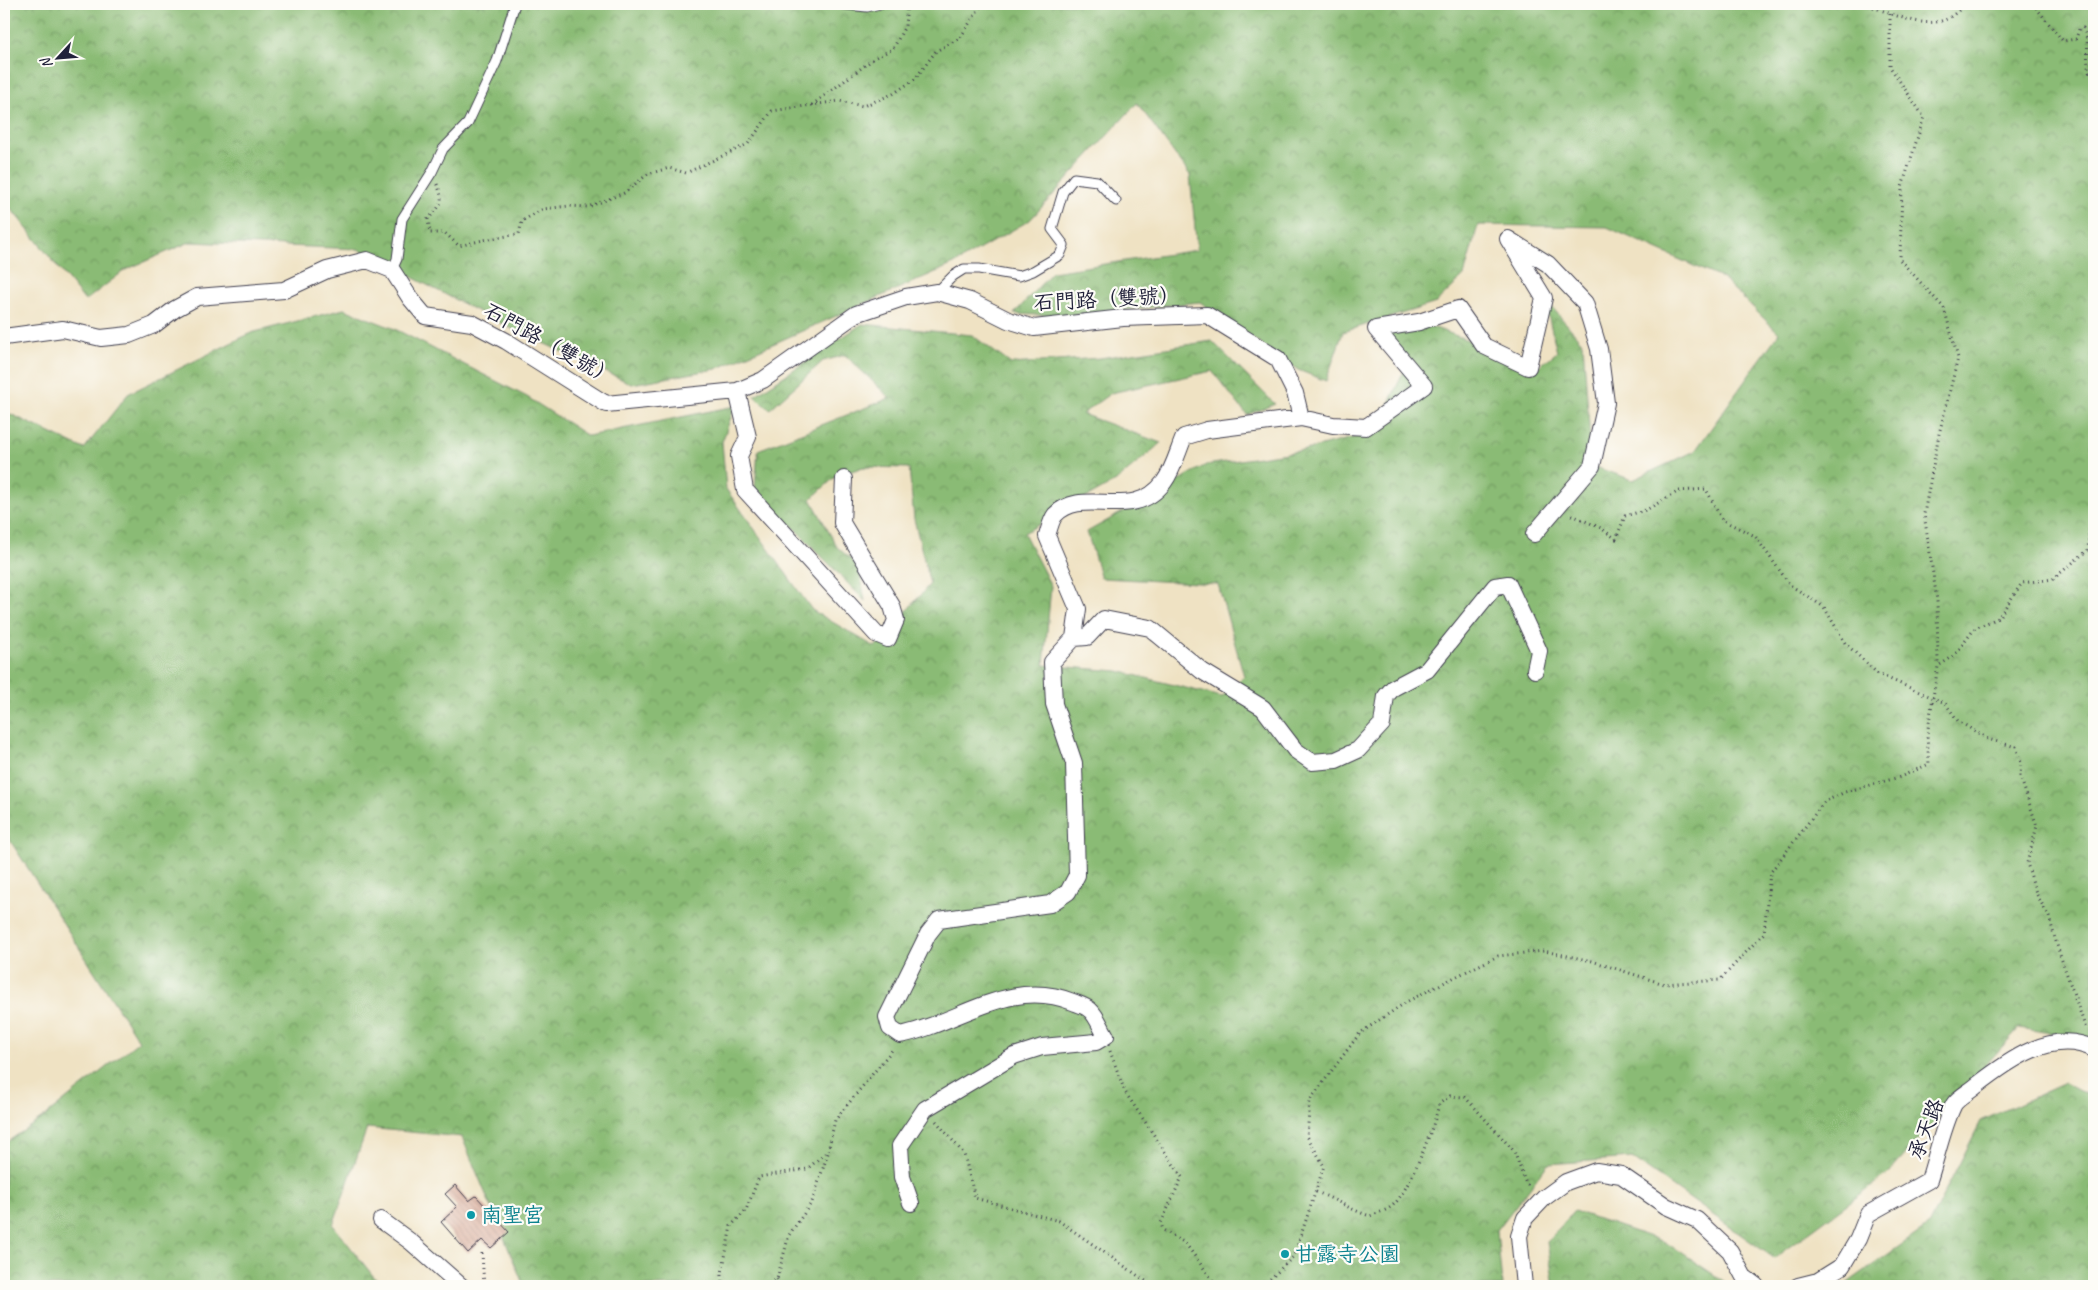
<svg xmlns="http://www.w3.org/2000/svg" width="2098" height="1290" font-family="Caveat,'LXGW WenKai TC',sans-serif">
  <defs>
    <pattern id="forest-crowns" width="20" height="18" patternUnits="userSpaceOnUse" patternTransform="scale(1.25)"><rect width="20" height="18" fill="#8abb74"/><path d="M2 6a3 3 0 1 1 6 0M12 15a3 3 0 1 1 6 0" fill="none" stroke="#709860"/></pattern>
    <pattern id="building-back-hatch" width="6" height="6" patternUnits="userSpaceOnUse" patternTransform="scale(1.25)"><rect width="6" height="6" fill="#d4a08c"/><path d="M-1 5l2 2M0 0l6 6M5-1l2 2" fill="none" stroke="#ac8274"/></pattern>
  </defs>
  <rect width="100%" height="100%" fill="#fdfcf7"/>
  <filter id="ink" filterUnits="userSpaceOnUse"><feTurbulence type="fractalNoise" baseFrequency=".02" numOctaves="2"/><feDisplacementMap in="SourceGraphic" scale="10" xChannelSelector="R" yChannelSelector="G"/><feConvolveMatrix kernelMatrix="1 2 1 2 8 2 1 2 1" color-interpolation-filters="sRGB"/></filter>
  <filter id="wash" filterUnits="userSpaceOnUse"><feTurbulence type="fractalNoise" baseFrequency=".0096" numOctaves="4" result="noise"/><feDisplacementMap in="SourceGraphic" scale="20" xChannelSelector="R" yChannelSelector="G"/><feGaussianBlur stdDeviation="1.12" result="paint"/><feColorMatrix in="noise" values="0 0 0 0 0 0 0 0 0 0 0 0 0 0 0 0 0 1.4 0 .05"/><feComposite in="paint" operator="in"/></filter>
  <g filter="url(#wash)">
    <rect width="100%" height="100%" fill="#efe2c3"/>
    <path fill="url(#forest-crowns)" stroke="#566e58" d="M 4,4 L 2094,4 L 2094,1040 L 2019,1028 L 1889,1173 L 1774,1258 L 1632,1158 L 1548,1164 L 1497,1230 L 1502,1286 L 524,1286 L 462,1137 L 367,1128 L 333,1225 L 381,1286 L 4,1286 L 4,1144 L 44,1117 L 139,1041 L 4,831 L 4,411 L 84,449 L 128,394 L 251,333 L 344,309 L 395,329 L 527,397 L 588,436 L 735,406 L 722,442 L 726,489 L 812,610 L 875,647 L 930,584 L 914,519 L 909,468 L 863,467 L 835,477 L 811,499 L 837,547 L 859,566 L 865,601 L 755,488 L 758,450 L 890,398 L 845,355 L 823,361 L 770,409 L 754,396 L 862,324 L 972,335 L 1011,364 L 1100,358 L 1212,341 L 1275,404 L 1247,415 L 1212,371 L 1111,393 L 1082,414 L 1161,443 L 1116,481 L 1024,533 L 1051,586 L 1044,665 L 1118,671 L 1222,697 L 1244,676 L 1218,584 L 1101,578 L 1087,532 L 1206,465 L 1306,450 L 1375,432 L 1405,369 L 1376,329 L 1419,322 L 1484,346 L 1533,371 L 1557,352 L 1544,298 L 1583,343 L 1592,466 L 1633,480 L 1695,451 L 1779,333 L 1723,279 L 1607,227 L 1478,225 L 1464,276 L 1436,303 L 1343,332 L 1326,381 L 1298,370 L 1200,302 L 1065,316 L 1014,314 L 1052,272 L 1197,250 L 1190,175 L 1137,103 L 1030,220 L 954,264 L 716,369 L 632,384 L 504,325 L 358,249 L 190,242 L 125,270 L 85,301 L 4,200 Z
      M 2065,1083 L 2094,1098 L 2094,1286 L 1838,1286 L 1846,1284 L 1928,1226 L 1981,1121 Z
      M 1574,1211 L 1665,1242 L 1731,1286 L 1554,1286 L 1547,1242 Z"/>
    <g id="blocks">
      <path fill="url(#building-back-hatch)" d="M 455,1185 L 469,1201 L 476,1196 L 509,1232 L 491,1248 L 482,1240 L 468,1253 L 441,1222 L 457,1207 L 445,1194 Z"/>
    </g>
  </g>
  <g filter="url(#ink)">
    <use href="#blocks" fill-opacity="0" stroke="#413f4f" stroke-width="1"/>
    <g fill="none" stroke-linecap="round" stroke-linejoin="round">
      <g stroke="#413f4f" stroke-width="11">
        <path id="service" d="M 836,4 L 867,7 L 880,4
          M 392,270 L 397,259 L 402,219 L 432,172 L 443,149 L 468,123 L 497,61 L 515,4
          M 937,292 L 953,276 L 964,269 L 979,269 L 1019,276 L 1033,271 L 1060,255 L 1064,245 L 1052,229 L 1063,192 L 1074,178 L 1097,181 L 1116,201"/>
      </g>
      <g stroke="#413f4f" stroke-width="18">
        <path id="minor" d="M 4,337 L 63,329 L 101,338 L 129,335 L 154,325 L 175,309 L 197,297 L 284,290 L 327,270 L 367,260 L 392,270 L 410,298 L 425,316 L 472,323 L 506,341 L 606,404 L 737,391 L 763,380 L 856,314 L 906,297 L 937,292 L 970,301 L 1008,320 L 1034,328 L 1123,318 L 1207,315 L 1278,359 L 1295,393 L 1301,418
          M 737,391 L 748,437 L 739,456 L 745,490 L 876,634 L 888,639 L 896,620 L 892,606 L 842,523 L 844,479
          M 1074,638 L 1087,637 L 1104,619 L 1150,628 L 1202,671 L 1263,708 L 1295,750 L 1312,762 L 1336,760 L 1358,750 L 1382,724 L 1386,696 L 1393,688 L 1427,670 L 1495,586 L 1508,584 L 1539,651 L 1535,670
          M 911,1203 L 902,1177 L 900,1146 L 925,1109 L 1014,1056 L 1042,1047 L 1096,1042 L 1106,1036 C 1101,1028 1097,1016 1090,1010 C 1086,1006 1078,1004 1073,1002 C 1010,976 958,1024 900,1035 L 890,1028 L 887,1017 L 928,934 L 939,920 L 1050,904 L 1068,892 L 1077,875 L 1074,763 L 1054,704 L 1052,662 L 1074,638 L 1078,609 L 1047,536 C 1049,530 1051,520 1055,515 C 1083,485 1133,524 1164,482 C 1173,470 1178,451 1184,437 L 1207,430 L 1301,418 L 1333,425 L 1366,427 L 1424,386 L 1376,329 L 1419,322 L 1458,309 L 1484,346 L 1528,367 L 1544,298 L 1508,239 L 1548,264 L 1585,303 L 1599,349 L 1606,403 L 1592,466 L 1534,534
          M 381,1220 L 411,1242 L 461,1286
          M 1524,1286 L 1519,1236 L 1525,1218 L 1544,1198 L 1566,1182 L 1596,1171 L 1621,1175 L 1666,1206 L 1697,1220 L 1730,1251 L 1744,1277 L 1756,1286
          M 1798,1286 L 1818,1281 L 1842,1266 L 1858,1239 L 1868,1214 L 1929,1180 C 1937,1156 1942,1129 1953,1106 C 1956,1099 1969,1092 1976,1086 C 2008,1061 2052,1028 2094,1049"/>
      </g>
      <path stroke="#413f4f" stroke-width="3" stroke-dasharray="1 4" stroke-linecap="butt" d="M 1864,4 C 1887,11 1919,29 1944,20 C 1951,18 1960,9 1966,4
        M 2033,4 L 2063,41 L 2076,39 L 2079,29 L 2083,28 C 2091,45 2085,54 2089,72 L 2094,72
        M 1890,14 L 1890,67 L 1924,117 L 1902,187 L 1900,260 L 1944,308 L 1958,358 L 1939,434 L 1924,514 L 1937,600 L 1938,666
        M 812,105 L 876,57 L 893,49 L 905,26 L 907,4
        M 437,184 C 445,203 441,205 428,219 L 430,233 L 445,233 L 459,246 L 483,240 L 519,234 L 522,221 L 543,209 L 569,206 L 588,207 L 624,193 L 648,174 L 669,168 L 686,173 L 748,144 L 772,111 L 839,101 L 863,106 L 893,94 L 915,79 L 936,51 L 960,38 L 982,4
        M 1572,515 L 1601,528 L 1616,539 L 1625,516 L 1646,510 L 1679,491 L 1706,489 L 1722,520 L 1755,536 L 1790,585 L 1824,607 L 1845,643 L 1878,674 L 1945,703 L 1958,721 L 1988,739 L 2016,747 L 2021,763 L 2020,776 L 2037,826 L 2027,863 L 2036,893 L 2049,917 L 2059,952 L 2086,1029
        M 1110,1051 L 1125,1092 L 1182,1177 L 1161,1223 L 1163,1230 L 1185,1243 L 1217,1286
        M 936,1121 L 964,1154 L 975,1198 L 1059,1221 L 1153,1286
        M 1316,1192 C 1335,1199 1351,1210 1370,1216 C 1377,1213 1386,1211 1392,1206 C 1408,1194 1435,1125 1439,1104 L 1450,1096 L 1465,1097 L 1514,1151 L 1526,1184 L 1531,1188
        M 482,1253 L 484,1286
        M 777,1279 L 781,1286
        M 722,1286 L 722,1273 L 731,1226 L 746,1210 L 759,1177 L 807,1169 L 828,1151 L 835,1120 L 893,1049
        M 765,1286 L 777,1279 L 789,1235 L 812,1202 L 828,1153
        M 1263,1286 L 1294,1256 L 1324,1166 L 1307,1136 L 1310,1100 L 1360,1033 L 1408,1001 L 1455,977 L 1498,956 L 1544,951 L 1592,961 L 1664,984 L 1720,980 L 1764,933 L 1770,873 L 1824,802 L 1845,792 L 1900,777 L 1929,764 L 1927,735 L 1938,666 L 1954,656 L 1975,628 L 1998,618 L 2022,583 L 2053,579 L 2088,550 L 2091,503 L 2094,494"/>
      <use href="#service" stroke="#fff" stroke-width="9"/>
      <use href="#minor" stroke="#fff" stroke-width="16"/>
    </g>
  </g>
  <g fill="#0f9aa8" stroke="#fdfcf7" stroke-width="2">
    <circle cx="471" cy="1215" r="5"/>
    <circle cx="1285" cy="1254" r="5"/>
  </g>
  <g text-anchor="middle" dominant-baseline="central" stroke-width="4.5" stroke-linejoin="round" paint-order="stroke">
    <g font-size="21" fill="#22223b" stroke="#fdfcf7">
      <text transform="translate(1107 299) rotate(-3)">石門路（雙號）</text>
      <text transform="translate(550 344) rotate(29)">石門路（雙號）</text>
      <text transform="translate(1926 1129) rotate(-69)">承天路</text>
    </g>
    <g font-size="21" fill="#0d838f" stroke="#fdfcf7" text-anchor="start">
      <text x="481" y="1215">南聖宮</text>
      <text x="1295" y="1254">甘露寺公園</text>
    </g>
  </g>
  <rect width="2098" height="1290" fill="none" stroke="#fdfcf7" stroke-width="20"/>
  <g transform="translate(58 58) rotate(244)" stroke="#fdfcf7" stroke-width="4" paint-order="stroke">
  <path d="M0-4L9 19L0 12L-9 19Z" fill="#22223b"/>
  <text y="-8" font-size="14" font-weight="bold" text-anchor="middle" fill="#22223b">N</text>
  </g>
</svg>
